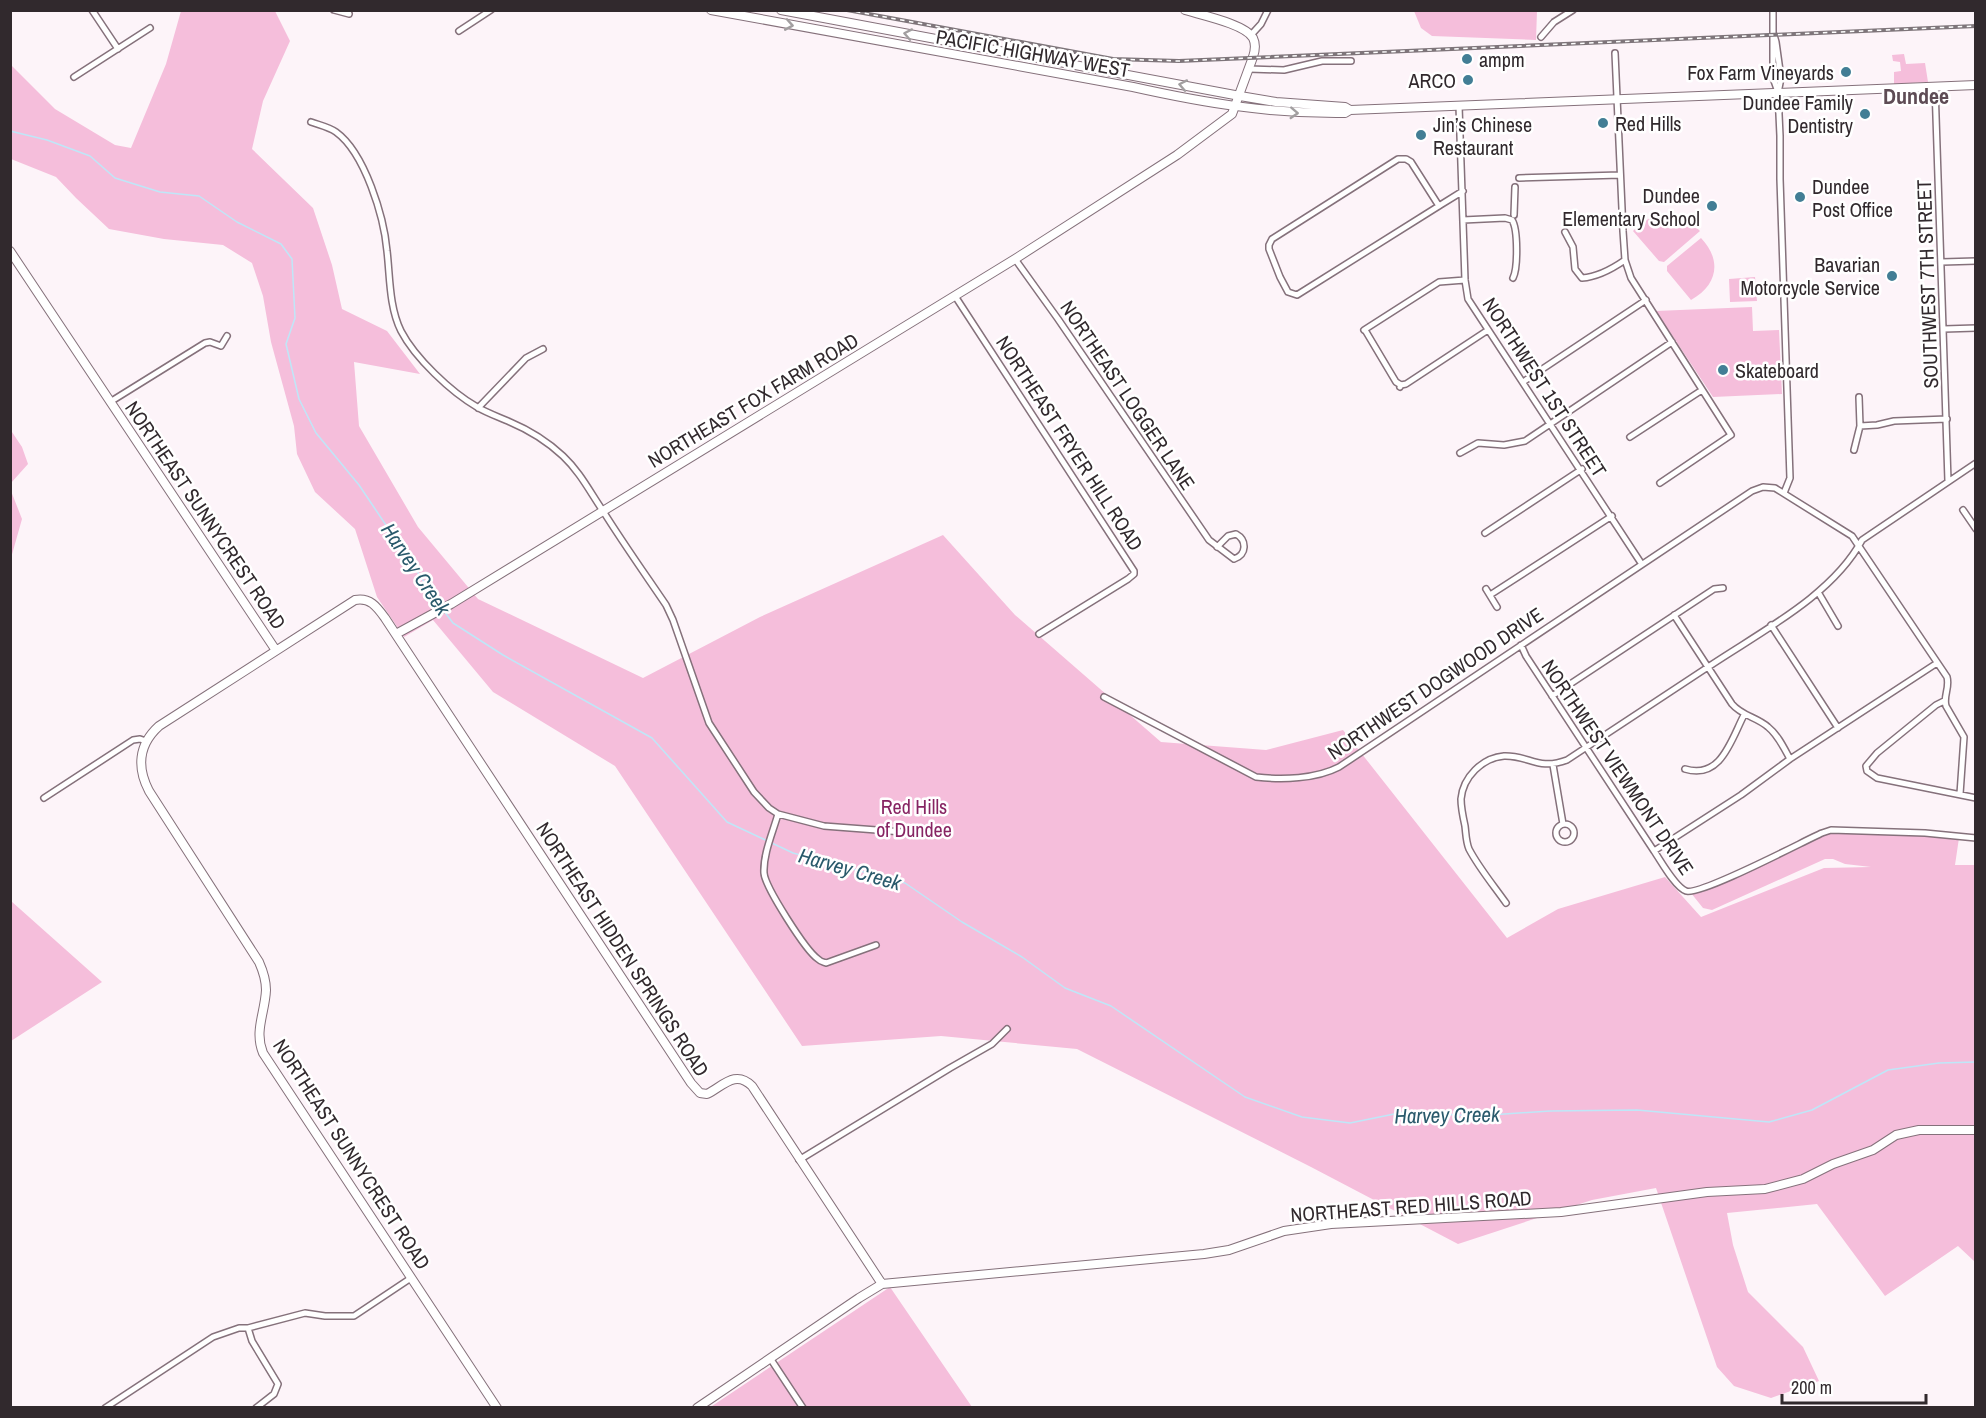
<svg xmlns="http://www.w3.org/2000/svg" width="1986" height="1418" font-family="'Archivo Narrow',sans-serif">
  <rect width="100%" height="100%" fill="#fdf4f9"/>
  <path fill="#f5bedb" d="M 181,11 L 275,11 L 290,41 L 263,101 L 252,149 L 313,208 L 332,265 L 342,309 L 387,331 L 420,374 L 354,362 L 359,426 L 418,527 L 478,599 L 643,678 L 760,617 L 943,535 L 1015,615 L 1161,742 L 1266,750 L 1343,730 L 1507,938 L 1558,909 L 1665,877 L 1701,917 L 1824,868 L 1871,867 L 1845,864 L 1833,859 L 1825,859 L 1712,910 L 1703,908 L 1691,893 L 1712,887 L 1822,834 L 1839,830 L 1959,838 L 1955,865 L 1976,865 L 1975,1262 L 1958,1246 L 1885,1296 L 1817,1204 L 1727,1213 L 1733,1245 L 1748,1292 L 1803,1347 L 1819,1381 L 1771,1398 L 1734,1386 L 1717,1367 L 1656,1188 L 1592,1200 L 1458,1244 L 1311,1167 L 1077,1049 L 941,1036 L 802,1046 L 615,766 L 493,692 L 433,620 L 404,637 L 377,597 L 355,529 L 315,492 L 297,454 L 294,426 L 271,342 L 263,296 L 252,263 L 223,245 L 164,239 L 109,229 L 76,198 L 56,177 L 11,159 L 10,64 L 55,109 L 115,145 L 131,148 L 166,64 Z
    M 1414,11 L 1537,11 L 1536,40 L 1432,36 L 1421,28 Z
    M 1904,54 L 1906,64 L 1925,63 L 1928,82 L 1894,84 L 1894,72 L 1901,71 L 1900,62 L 1893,61 L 1892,55 Z
    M 1667,213 C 1681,216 1690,221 1700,231 L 1664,262 L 1659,261 L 1633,231 C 1644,220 1652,216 1667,213 Z
    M 1701,238 C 1722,260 1718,285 1691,300 L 1667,271 L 1667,266 Z
    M 1755,277 L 1757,301 L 1730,302 L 1729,279 Z
    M 1752,307 L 1753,331 L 1779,330 L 1782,394 L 1713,397 L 1656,311 Z
    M 10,429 L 22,447 L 28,464 L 11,483 Z
    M 11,491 L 22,519 L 11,558 Z
    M 11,901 L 102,982 L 11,1041 Z
    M 890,1287 L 972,1407 L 709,1408 Z"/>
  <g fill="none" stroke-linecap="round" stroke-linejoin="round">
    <path stroke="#bfe7f8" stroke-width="1.5" d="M 10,131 L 47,140 L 90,156 L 115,178 L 160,192 L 199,196 L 237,222 L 281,244 L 292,259 L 295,318 L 286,344 L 299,399 L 316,433 L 359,485 L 441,607
      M 444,611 L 453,623 L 503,655 L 652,738 L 727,822 L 793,853 L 905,883 L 962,922 L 1022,957 L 1065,988 L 1111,1006 L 1245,1097 L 1302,1117 L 1350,1123 L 1404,1112 L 1476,1116 L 1550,1111 L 1637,1110 L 1769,1122 L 1812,1110 L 1888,1070 L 1939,1063 L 1976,1062"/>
    <g stroke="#85717b" stroke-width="8">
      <path id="street" d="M 92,10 L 118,49
        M 334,10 L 349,14
        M 1773,10 L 1773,78 L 1778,92
        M 459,31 L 491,10
        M 1251,35 L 1261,24 L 1268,10
        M 1774,35 L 1776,42 L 1781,78 L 1778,93 L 1780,136 L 1780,179 L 1790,478 L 1784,493
        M 1541,37 L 1554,22 L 1573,10
        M 1615,53 L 1623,231 L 1625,260 L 1631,278 L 1731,435 L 1660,483
        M 1249,69 L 1284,70 L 1322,61 L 1351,61
        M 74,77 L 150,28
        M 1935,86 L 1948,481
        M 1459,106 L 1465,280 L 1468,299 L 1641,563
        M 311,122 C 319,125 329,127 336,132 C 365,153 384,217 387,251 C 390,276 389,307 401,331 C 415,358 451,392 477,407 C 487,413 499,417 510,422 C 529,430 548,442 563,456 C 580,472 590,492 603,511 C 623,543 645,574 666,605 L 673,620 L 709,723 L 754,792 L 769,808 L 778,814 C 773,832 763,854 764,873 C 765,887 806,951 818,959 C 821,962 823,962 826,963 L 876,945
        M 1519,178 L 1620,175
        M 1439,206 L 1411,162 L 1406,159 L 1398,159 L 1272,239 L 1269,245 L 1269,249 L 1280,277 L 1288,292 L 1297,295 L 1442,204 L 1463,191
        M 1514,215 L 1515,187
        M 1463,220 L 1505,218 L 1512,220 C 1518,229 1518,268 1513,278
        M 1565,232 L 1573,247 L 1575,269 L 1582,278 C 1598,277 1612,269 1625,260
        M 1015,259 L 1058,319 L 1209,540 L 1234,559 C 1247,555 1247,540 1236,534 L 1228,536 L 1217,547
        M 1942,262 L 1976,261
        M 955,296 L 1134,571 L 1134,574 L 1128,579 L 1039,634
        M 1944,329 L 1976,328
        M 1364,330 L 1439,282 L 1465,280
        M 1365,330 L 1396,382 L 1401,385
        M 1523,382 L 1646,300
        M 1400,387 L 1401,385 L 1406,384 L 1488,330
        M 110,402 L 205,343 L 210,342 L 221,346 L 227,336
        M 478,408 L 526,358 L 543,349
        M 1860,426 L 1877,425 L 1894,421 L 1947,419
        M 1630,437 L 1702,390
        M 1854,450 L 1860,426 L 1859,397
        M 1460,453 L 1478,443 L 1504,445 L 1525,441 L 1672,342
        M 1963,510 L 1976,529
        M 1485,533 L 1582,469
        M 1486,589 L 1497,607
        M 1818,592 L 1838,626
        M 1490,595 L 1612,516
        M 1674,615 L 1732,704 C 1742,716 1757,717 1768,727 C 1778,735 1784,748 1790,759
        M 1771,625 L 1838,728
        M 1521,645 L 1526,656 L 1654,851 C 1661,861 1675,887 1686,891 C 1700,896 1802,842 1822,833 L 1831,830 L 1925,833 L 1976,838
        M 1552,696 L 1714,589 L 1723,588
        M 1104,697 L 1256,777 C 1282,780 1316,779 1339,767 L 1752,491 L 1763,487 L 1775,488 L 1852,536 L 1947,677 C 1950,688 1943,696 1946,706 L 1964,737 L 1960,794
        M 1944,701 L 1936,705 L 1877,753 L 1866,766 L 1867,771 L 1877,778 L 1976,798
        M 1553,765 L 1563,824
        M 1685,769 C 1721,780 1731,740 1744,715
        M 44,798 L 133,740 L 140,739 L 146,741
        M 778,814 L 824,826 L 916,833
        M1556 833a9 9 0 1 1 18 0a9 9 0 1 1-18 0Z
        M 1654,851 L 1741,795 L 1790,759 L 1937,663
        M 1506,903 C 1494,886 1479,868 1469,849 C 1466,842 1466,834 1465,826 C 1463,817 1461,808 1461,799 C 1463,777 1482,758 1504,756 C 1529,755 1538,771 1567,760 C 1614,729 1661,698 1708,667 C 1760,632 1832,596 1862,540 L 1976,463
        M 799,1160 L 950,1068 L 992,1044 L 1007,1029
        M 248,1328 L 305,1313 L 325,1316 L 354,1316 L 411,1278
        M 770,1358 L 803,1408
        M 105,1408 L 213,1337 L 239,1328 L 248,1328 L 252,1341 L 278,1384 L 274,1394 L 256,1408"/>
    </g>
    <g stroke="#85717b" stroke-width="10">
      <path id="secondary" d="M 10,251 L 275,649
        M 396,634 L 451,604 L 1015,259 L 1177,155 L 1232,114 L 1253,57 C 1255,51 1256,44 1253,38 C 1245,24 1201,15 1185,10
        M 497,1408 L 263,1053 C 254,1031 265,1013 266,990 C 266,980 263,971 259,962 L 149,791 C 137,768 138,745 159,726 L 355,600 C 370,597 377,607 385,618 L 691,1083 L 700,1093 L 707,1094 C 722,1087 735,1069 752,1086 L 882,1284
        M 697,1408 L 859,1298 L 882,1284 L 1204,1254 L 1229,1250 L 1284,1231 L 1331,1224 L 1561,1212 L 1707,1192 L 1765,1189 L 1803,1179 L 1833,1164 L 1873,1150 L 1896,1135 L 1919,1130 L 1976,1130"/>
    </g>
    <g stroke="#85717b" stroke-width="10">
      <path id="primary" d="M 711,10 L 1133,87 C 1205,103 1271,114 1345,113 L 1350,110 L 1976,85
        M 781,10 L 1240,96 L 1276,102 L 1345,107 L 1350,110"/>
    </g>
    <use href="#street" stroke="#fff" stroke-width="5"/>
    <use href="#secondary" stroke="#fff" stroke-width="8"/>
    <use href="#primary" stroke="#fff" stroke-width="8"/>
    <g stroke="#7e757a" stroke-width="4">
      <path id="rail" d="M 847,10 L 1113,59 L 1179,61 L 1976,26"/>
    </g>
    <use href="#rail" stroke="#fff" stroke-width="1.5" stroke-dasharray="4.5" stroke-linecap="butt"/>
  </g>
  <defs><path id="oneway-chevron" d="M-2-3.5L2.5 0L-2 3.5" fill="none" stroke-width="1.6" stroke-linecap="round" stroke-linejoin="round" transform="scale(1.5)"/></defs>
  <g stroke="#a29fa0">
    <use href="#oneway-chevron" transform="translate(789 25) rotate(10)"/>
    <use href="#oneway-chevron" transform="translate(908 34) rotate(-169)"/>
    <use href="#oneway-chevron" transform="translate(1183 85) rotate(-169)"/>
    <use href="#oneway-chevron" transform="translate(1294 113) rotate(3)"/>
  </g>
  <g fill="#427e95" stroke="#fff" stroke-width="2">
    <circle cx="1467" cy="59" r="6"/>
    <circle cx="1846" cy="72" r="6"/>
    <circle cx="1468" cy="80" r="6"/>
    <circle cx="1865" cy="114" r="6"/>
    <circle cx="1603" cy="123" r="6"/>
    <circle cx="1421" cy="135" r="6"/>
    <circle cx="1800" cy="197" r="6"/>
    <circle cx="1712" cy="206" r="6"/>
    <circle cx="1892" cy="276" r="6"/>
    <circle cx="1723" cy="370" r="6"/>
  </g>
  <g text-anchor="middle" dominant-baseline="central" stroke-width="5" stroke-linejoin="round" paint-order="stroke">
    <g font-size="20" fill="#31292d" stroke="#fff">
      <text transform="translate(1033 53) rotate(10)">PACIFIC HIGHWAY WEST</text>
      <text transform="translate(1927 284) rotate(-92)">SOUTHWEST 7TH STREET</text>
      <text transform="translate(1545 387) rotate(57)">NORTHWEST 1ST STREET</text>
      <text transform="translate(1128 395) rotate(56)">NORTHEAST LOGGER LANE</text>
      <text transform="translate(753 400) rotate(-31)">NORTHEAST FOX FARM ROAD</text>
      <text transform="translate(1070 443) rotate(57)">NORTHEAST FRYER HILL ROAD</text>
      <text transform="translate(206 515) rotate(56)">NORTHEAST SUNNYCREST ROAD</text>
      <text transform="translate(1435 683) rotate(-34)">NORTHWEST DOGWOOD DRIVE</text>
      <text transform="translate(1618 767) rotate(56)">NORTHWEST VIEWMONT DRIVE</text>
      <text transform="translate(623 949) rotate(57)">NORTHEAST HIDDEN SPRINGS ROAD</text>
      <text transform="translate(352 1154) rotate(57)">NORTHEAST SUNNYCREST ROAD</text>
      <text transform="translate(1411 1206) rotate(-4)">NORTHEAST RED HILLS ROAD</text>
    </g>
    <g font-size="20" fill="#31292d" stroke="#fff" text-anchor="start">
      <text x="1479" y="59">ampm</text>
      <text x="1834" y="72" text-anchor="end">Fox Farm Vineyards</text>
      <text x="1456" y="80" text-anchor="end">ARCO</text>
      <text x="1853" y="102" text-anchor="end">Dundee Family<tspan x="1853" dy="23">Dentistry</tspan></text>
      <text x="1615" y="123">Red Hills</text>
      <text x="1433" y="124">Jin’s Chinese<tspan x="1433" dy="23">Restaurant</tspan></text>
      <text x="1812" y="186">Dundee<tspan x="1812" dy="23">Post Office</tspan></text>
      <text x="1700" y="195" text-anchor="end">Dundee<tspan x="1700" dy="23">Elementary School</tspan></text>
      <text x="1880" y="264" text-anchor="end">Bavarian<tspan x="1880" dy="23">Motorcycle Service</tspan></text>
      <text x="1735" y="370">Skateboard</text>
    </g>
    <g font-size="20" fill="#872463" stroke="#fff">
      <text x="914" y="806">Red Hills<tspan x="914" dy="23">of Dundee</tspan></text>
    </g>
    <g font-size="21" font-style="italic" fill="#29596b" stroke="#fff">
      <text transform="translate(416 569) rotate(56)">Harvey Creek</text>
      <text transform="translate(850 869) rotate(16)">Harvey Creek</text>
      <text transform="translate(1447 1115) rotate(-1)">Harvey Creek</text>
    </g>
    <g font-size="22" font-weight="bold" fill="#5e4c55" stroke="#fff">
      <text x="1916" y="96">Dundee</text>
    </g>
  </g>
  <rect width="1986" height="1418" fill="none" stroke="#31292d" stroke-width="24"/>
  <path d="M1782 1394v9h144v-9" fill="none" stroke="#31292d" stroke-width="3"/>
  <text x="1791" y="1394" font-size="18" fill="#31292d" stroke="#ffffff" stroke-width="4.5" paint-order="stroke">200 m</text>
</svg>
